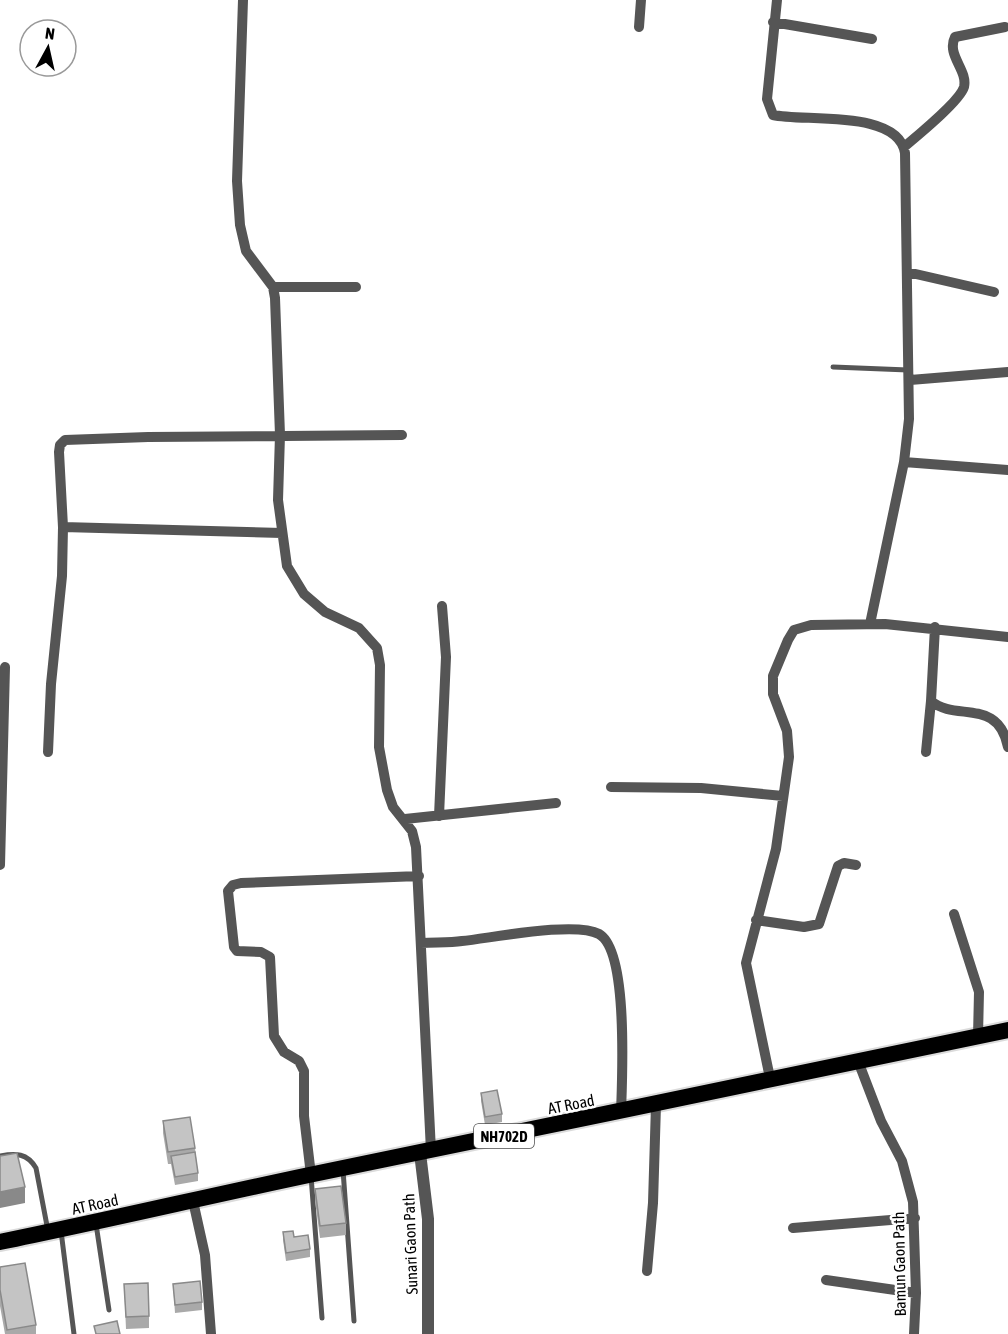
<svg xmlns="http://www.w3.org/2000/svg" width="1008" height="1334" font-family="'Asap Condensed',sans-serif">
  <rect width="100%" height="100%" fill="#fff"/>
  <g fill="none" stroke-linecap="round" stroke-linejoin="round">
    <g stroke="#dbdbdb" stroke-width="20">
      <path id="trunk" d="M 0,1242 C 103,1221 205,1197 309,1175 C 542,1126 775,1080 1008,1030"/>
    </g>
    <path stroke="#555" stroke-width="5" d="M 833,367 L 908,370
      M 0,1156 C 16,1153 27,1153 36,1168 L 48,1231
      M 343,1170 L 354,1321
      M 311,1176 L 322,1318
      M 96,1224 L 109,1310
      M 61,1231 L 74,1334"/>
    <path stroke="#555" stroke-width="10" d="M 243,0 L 237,181 L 240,225 L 246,251 L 273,287 L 275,298 L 280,435 L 278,500 L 287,566 L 304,594 L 325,612 L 359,628 L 377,648 L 380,665 L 379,747 L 387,790 L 393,807 L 412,831 L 416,847 L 431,1151
      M 777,0 L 767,99 L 773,115 C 804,122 898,109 905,153 L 909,419 L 904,462 L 870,624
      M 773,22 L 872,39
      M 639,27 L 641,0
      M 904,147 C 917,136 960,101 964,87 C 968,70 946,55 955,37 L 1005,27
      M 907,272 L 994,292
      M 273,287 L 356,287
      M 910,380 L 1008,372
      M 904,462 L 1008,470
      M 63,527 L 282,533
      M 935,627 L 931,701 C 956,722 998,697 1008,747
      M 48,752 L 51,684 L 62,576 L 63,527 L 59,452 L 60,445 L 65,440 L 148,437 L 402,435
      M 926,752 L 931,701
      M 611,787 L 701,788 L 783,796
      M 439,816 L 446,657 L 442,606
      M 405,819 L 556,803
      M 0,865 L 5,667
      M 954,914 L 979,992 L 978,1036
      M 756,920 L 804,927 L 819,924 L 838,866 L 844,863 L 856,865
      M 421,943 C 435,942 449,943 462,941 C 492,938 575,921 599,934 C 629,951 622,1080 621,1113
      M 858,1061 L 881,1121 L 902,1161 L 913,1202 L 916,1293 L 914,1334
      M 770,1078 L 746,963 L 776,849 L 789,757 L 787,731 L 773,694 L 773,676 L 788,640 L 794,630 L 811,625 L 885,624 L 1008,637
      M 311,1175 L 304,1116 L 304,1071 L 299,1061 L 284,1052 L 274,1036 L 270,957 L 261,952 L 237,951 L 234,947 L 228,891 L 233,885 L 241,883 L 419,876
      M 193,1201 L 205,1255 L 211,1334
      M 793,1228 L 915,1218
      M 647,1271 L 653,1203 L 656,1105
      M 826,1280 L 916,1293"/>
    <path stroke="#555" stroke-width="12" d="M 420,1153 L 428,1219 L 428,1334"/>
    <use href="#trunk" stroke="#000" stroke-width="16"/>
  </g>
  <path fill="#a9a9a9" d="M 481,1093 L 502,1114 L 502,1122 L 485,1125 L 481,1101 Z
    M 163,1121 L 195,1148 L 198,1173 L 198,1181 L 175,1185 L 171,1164 L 168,1164 L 163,1133 Z
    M 315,1189 L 346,1223 L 346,1235 L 320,1238 L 315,1201 Z
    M 283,1232 L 294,1237 L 310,1249 L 310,1257 L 286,1261 L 283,1240 Z
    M 0,1267 L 36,1325 L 36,1334 L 5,1334 L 0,1306 Z
    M 124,1284 L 149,1316 L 149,1328 L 126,1329 Z
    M 173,1284 L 202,1302 L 202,1310 L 175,1313 Z"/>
  <path fill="#898989" d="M 25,1187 L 25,1203 L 0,1208 L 0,1192 Z"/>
  <path fill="#c4c4c4" stroke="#898989" stroke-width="1.5" d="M 497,1090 L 502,1114 L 485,1117 L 481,1093 Z
    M 190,1117 L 195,1148 L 168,1152 L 163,1121 Z
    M 195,1152 L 198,1173 L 175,1177 L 171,1156 Z
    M 17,1153 L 25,1187 L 0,1192 L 0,1156 Z
    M 341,1186 L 346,1223 L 320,1226 L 315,1189 Z
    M 293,1231 L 294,1237 L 308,1235 L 310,1249 L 286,1253 L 283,1232 Z
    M 25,1263 L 36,1325 L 7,1330 L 0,1290 L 0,1267 Z
    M 200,1281 L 202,1302 L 175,1305 L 173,1284 Z
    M 148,1283 L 149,1316 L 126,1317 L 124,1284 Z
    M 117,1321 L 120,1334 L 96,1334 L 94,1326 Z"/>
  <g text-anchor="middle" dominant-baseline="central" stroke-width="5" stroke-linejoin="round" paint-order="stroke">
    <rect fill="#fff" stroke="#4c4c4c" stroke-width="1.5" x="474" y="1124" width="60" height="24" rx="4.5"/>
    <g font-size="15" font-weight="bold" fill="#000">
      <text x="504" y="1136">NH702D</text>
    </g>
    <g font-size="16" fill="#000" stroke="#fff">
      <text transform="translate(571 1104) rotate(-11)">AT Road</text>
      <text transform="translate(95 1204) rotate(-12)">AT Road</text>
      <text transform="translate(410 1244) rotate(-92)">Sunari Gaon Path</text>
      <text transform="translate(899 1264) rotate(-91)">Bamun Gaon Path</text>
    </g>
  </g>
  <g transform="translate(48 48) rotate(8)"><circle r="28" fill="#ffffff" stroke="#999999" stroke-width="1.5"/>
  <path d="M0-4.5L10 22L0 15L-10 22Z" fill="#000000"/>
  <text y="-9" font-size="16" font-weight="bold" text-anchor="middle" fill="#000000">N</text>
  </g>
</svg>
